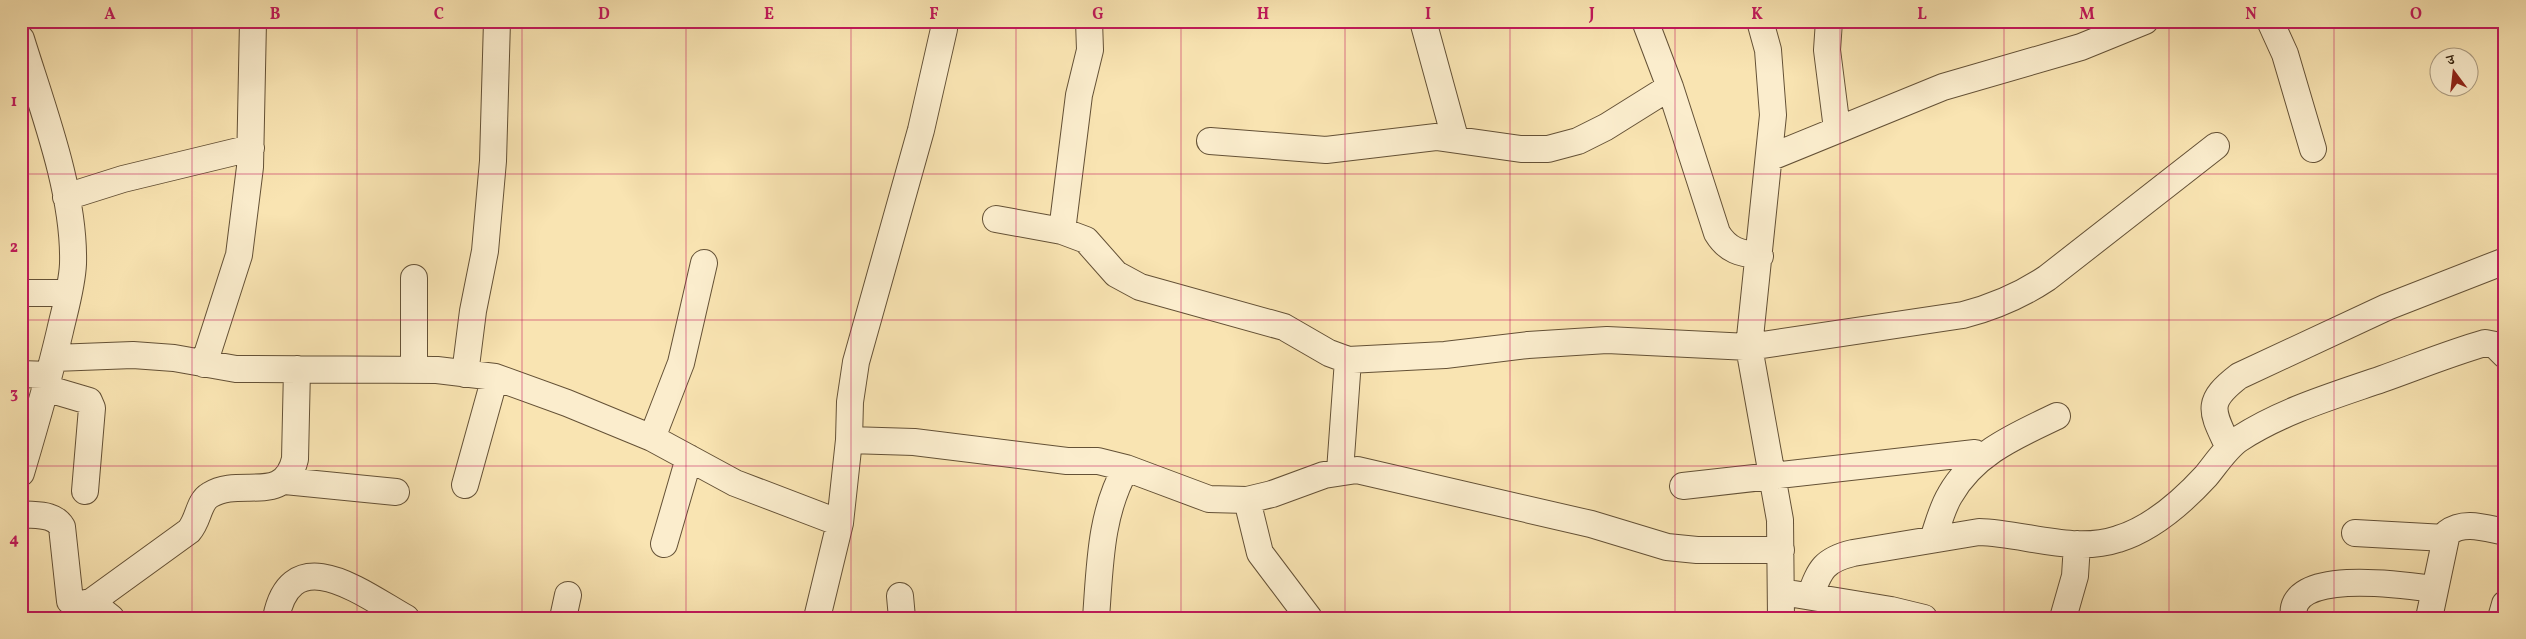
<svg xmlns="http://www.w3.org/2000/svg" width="2526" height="639" font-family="Vollkorn,'Noto Serif Devanagari',serif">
  <rect width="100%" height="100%" fill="#f9e4b2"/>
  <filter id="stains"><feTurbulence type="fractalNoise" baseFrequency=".004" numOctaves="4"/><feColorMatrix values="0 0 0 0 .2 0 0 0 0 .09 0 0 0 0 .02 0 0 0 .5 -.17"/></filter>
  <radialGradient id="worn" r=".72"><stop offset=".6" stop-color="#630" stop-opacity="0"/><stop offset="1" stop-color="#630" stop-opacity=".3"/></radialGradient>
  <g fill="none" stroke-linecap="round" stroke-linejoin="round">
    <g stroke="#645136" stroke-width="28">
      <path id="minor" d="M 1423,21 L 1455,138
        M 1645,21 L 1670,87 L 1717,233 C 1728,251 1740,253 1760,256
        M 1760,21 L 1768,50 L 1773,115 L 1749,347 L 1780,520 L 1781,618
        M 1829,21 L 1827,50 L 1837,129
        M 2270,21 L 2285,54 L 2313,149
        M 21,39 C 42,107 75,192 73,264 C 72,286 65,309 60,331 C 49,378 35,426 21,473
        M 1210,141 L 1326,150 L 1436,137 L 1521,149 L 1548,149 L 1578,141 L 1606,127 L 1670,87
        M 1769,158 L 1943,87 L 2081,47 L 2145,21
        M 66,197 L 123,179 L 251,148
        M 996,219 L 1062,231 L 1086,240 L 1116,274 L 1140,287 L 1284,327 L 1329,353 L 1348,360 L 1445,355 L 1528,345 L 1607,340 L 1749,347 L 1963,315 C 1994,307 2020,296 2047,278 L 2216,146
        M 1062,231 L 1079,95 L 1090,50 L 1089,21
        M 414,278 L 414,370
        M 21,293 L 68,293
        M 54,358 L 133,355 L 174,358 L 236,369 L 437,370 L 495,377 L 567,403 L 652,438 L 735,483 L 840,523
        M 204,364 L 239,255 L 250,167 L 253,21
        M 21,374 L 49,375
        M 465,374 L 473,311 L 485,251 L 493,161 L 497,21
        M 45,388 L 89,401 L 92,408 L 85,491
        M 652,438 L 681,363 L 704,263
        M 849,440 L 914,442 L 1067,461 L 1098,461 L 1126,468 L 1209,499 L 1247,500 L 1272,494 L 1324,475 L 1357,470 L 1591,524 L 1667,547 L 1697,550 L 1781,550
        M 2229,448 C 2212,411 2204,403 2239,376 L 2387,307 L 2505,261
        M 1340,471 L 1348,360
        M 285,481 L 396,492
        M 465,485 L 495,377
        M 1683,486 L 1975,453
        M 1247,500 L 1260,553 L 1309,618
        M 21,514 C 36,516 54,513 62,527 L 70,601 L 76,605 L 91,602 L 189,531 C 199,520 198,502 210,495 C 240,476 284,506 295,459 L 297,369
        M 2355,533 L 2445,538
        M 1933,539 C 1938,525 1942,508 1950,495 C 1974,453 2015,436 2057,416
        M 664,544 L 689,458
        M 1794,594 L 1891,610 L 1924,618
        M 900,596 L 902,618
        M 1810,596 C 1820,569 1824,560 1853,553 L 1979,532 C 2024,533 2073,554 2118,539 C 2151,529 2183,501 2206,476 C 2216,464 2226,448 2239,439 C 2282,411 2333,396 2382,379 C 2416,367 2450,353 2485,343 L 2495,345 L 2505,355
        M 91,602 L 111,618
        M 276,618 C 292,537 366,596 406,618
        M 563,618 L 568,595
        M 817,618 L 840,523 L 849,440 L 850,402 L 856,362 L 921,130 L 944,29
        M 1096,618 C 1100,566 1100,514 1126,468
        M 2063,618 L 2075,576 L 2077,544
        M 2294,618 C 2285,567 2405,585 2434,589
        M 2429,618 L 2447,533 C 2464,520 2485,528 2505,532
        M 2501,618 L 2505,604"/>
    </g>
    <use href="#minor" stroke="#fbedcd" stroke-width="26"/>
  </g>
  <path fill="none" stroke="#c2185b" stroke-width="1" stroke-opacity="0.55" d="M 192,21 L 192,618M 357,21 L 357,618M 522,21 L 522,618M 686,21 L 686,618M 851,21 L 851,618M 1016,21 L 1016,618M 1181,21 L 1181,618M 1345,21 L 1345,618M 1510,21 L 1510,618M 1675,21 L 1675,618M 1840,21 L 1840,618M 2004,21 L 2004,618M 2169,21 L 2169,618M 2334,21 L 2334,618M 21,174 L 2505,174M 21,320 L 2505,320M 21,466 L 2505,466"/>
  <rect width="2526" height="639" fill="none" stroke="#f9e4b2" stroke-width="55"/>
  <g transform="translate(2454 72) rotate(345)"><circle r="24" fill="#fbedcd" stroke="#ab9b80"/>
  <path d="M0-4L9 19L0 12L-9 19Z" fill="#8f2418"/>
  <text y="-8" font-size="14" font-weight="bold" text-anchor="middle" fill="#32200d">उ</text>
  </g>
  <rect x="28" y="28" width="2470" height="584" fill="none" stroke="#c2185b" stroke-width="2"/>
  <g font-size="16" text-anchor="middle" font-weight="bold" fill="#c2185b">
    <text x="110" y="19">A</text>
    <text x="275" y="19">B</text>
    <text x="439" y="19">C</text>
    <text x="604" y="19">D</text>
    <text x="769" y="19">E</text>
    <text x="934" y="19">F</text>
    <text x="1098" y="19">G</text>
    <text x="1263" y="19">H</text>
    <text x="1428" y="19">I</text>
    <text x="1592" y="19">J</text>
    <text x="1757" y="19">K</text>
    <text x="1922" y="19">L</text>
    <text x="2087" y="19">M</text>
    <text x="2251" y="19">N</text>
    <text x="2416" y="19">O</text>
    <text x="14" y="106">1</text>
    <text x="14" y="252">2</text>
    <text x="14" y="398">3</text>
    <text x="14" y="544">4</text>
  </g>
  <rect width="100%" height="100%" filter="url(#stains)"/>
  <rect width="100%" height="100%" fill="url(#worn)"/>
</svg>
